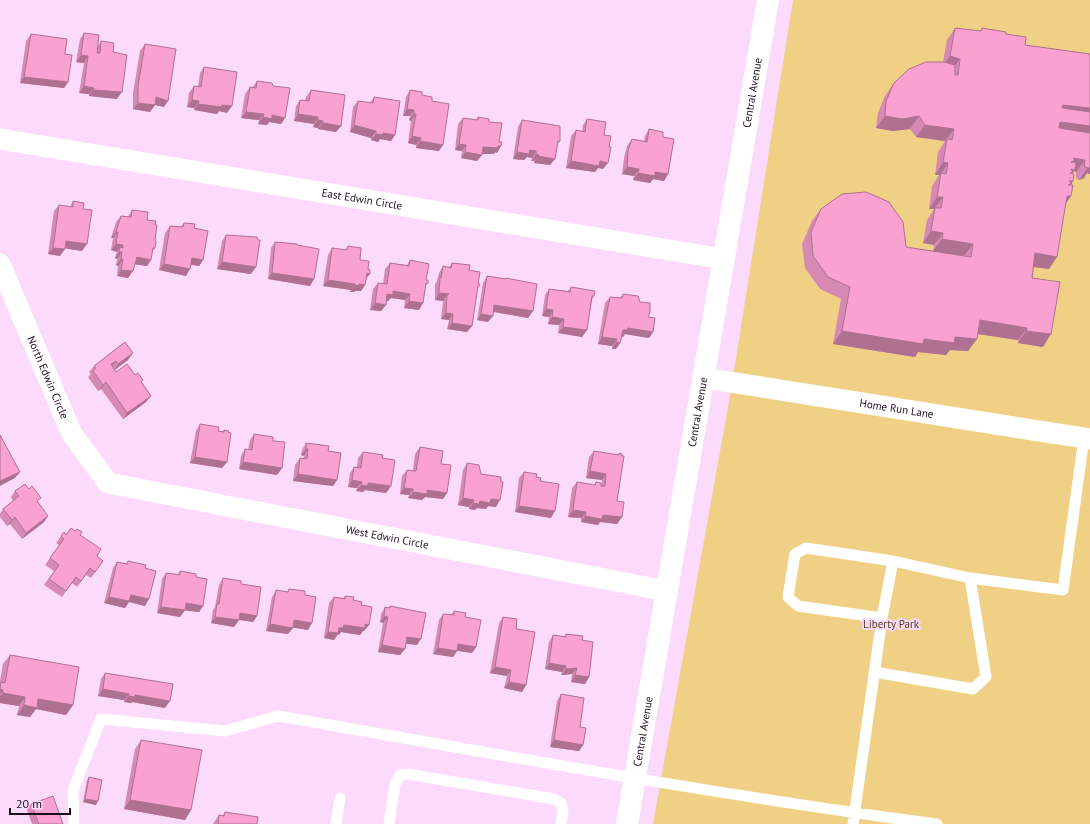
<svg xmlns="http://www.w3.org/2000/svg" width="1090" height="824" font-family="'PT Sans',sans-serif">
  <rect width="100%" height="100%" fill="#fcdafb"/>
  <path fill="#f0d085" d="M 793,0 L 1090,0 L 1090,824 L 653,824 L 730,396 Z"/>
  <g fill="none" stroke-linecap="round" stroke-linejoin="round">
    <path stroke="#fff" stroke-width="11" d="M 970,578 L 1063,590 L 1084,438
      M 874,672 L 973,689 L 986,677 L 970,578 L 893,561
      M 74,824 L 73,790 L 101,719 L 225,731 L 278,716 C 497,754 716,795 937,824
      M 336,824 L 340,798
      M 389,824 L 395,784 L 400,775 L 408,774 L 554,799 L 561,803 L 563,811 L 561,824
      M 853,824 L 882,618 L 893,561 L 806,548 L 795,554 L 788,597 L 798,606 L 882,618"/>
    <g stroke="#fff" stroke-width="21">
      <path id="s1" d="M 0,139 L 724,259"/>
      <path id="s2" d="M 0,264 L 72,434 L 108,483 L 667,591"/>
      <path id="s3" d="M 704,378 L 1090,439"/>
    </g>
    <path stroke="#fff" stroke-width="22" id="s4" d="M 627,824 L 768,0"/>
  </g>
  <path fill="#d68ab3" d="M 955,28 L 980,31 L 982,28 L 1006,34 L 1025,45 L 1090,54 L 1090,174 L 1087,173 L 1084,178 L 1079,180 L 1076,178 L 1076,172 L 1074,171 L 1073,173 L 1073,181 L 1071,185 L 1071,196 L 1066,204 L 1049,269 L 1034,267 L 1032,278 L 1043,347 L 1018,343 L 1018,340 L 978,334 L 968,351 L 950,350 L 946,355 L 918,352 L 915,357 L 833,344 L 841,299 L 820,289 L 805,268 L 802,244 L 812,221 L 821,209 L 906,247 L 933,251 L 934,245 L 923,243 L 927,220 L 934,209 L 929,209 L 932,186 L 939,175 L 935,175 L 938,152 L 945,141 L 916,137 L 910,129 L 893,131 L 876,128 L 878,113 L 885,96 L 894,83 L 943,62 L 947,40 Z
    M 84,33 L 98,46 L 101,41 L 113,52 L 117,99 L 89,96 L 89,94 L 79,93 L 84,63 L 76,62 L 80,39 Z
    M 31,34 L 65,54 L 68,82 L 64,88 L 20,83 L 26,41 Z
    M 145,44 L 164,107 L 155,105 L 150,112 L 133,109 L 133,93 L 140,51 Z
    M 204,67 L 227,113 L 219,111 L 217,114 L 194,110 L 194,108 L 187,107 L 189,93 L 194,86 L 198,87 L 200,73 Z
    M 257,81 L 273,86 L 285,118 L 281,124 L 269,122 L 267,125 L 258,124 L 259,120 L 241,118 L 245,94 L 250,87 L 252,88 Z
    M 311,90 L 341,126 L 336,132 L 318,129 L 318,128 L 313,127 L 314,124 L 294,121 L 296,106 L 300,100 L 305,101 L 306,97 Z
    M 410,90 L 422,95 L 432,101 L 439,151 L 416,148 L 416,145 L 408,143 L 411,121 L 409,120 L 410,116 L 403,116 L 406,97 Z
    M 374,97 L 395,135 L 391,141 L 380,139 L 378,142 L 371,140 L 371,138 L 350,132 L 353,107 L 358,101 L 370,103 Z
    M 478,117 L 489,122 L 497,153 L 495,152 L 494,154 L 482,154 L 477,161 L 461,158 L 462,151 L 455,150 L 458,124 L 463,118 L 476,120 Z
    M 587,119 L 604,135 L 603,169 L 598,168 L 595,172 L 566,168 L 571,136 L 576,130 L 582,131 L 583,125 Z
    M 522,120 L 560,141 L 557,144 L 555,159 L 550,165 L 534,163 L 534,161 L 531,161 L 532,158 L 527,157 L 524,160 L 513,159 L 518,127 Z
    M 649,129 L 663,137 L 668,174 L 664,181 L 653,179 L 650,183 L 633,180 L 634,176 L 622,174 L 624,158 L 627,146 L 632,139 L 644,141 L 645,136 Z
    M 73,201 L 83,209 L 82,251 L 65,248 L 60,256 L 48,254 L 54,211 L 59,205 L 70,207 Z
    M 132,210 L 155,225 L 155,248 L 152,252 L 151,260 L 147,266 L 135,264 L 128,278 L 117,276 L 118,266 L 116,265 L 117,259 L 115,258 L 116,254 L 117,252 L 111,250 L 113,238 L 111,238 L 116,222 L 121,216 L 128,217 Z
    M 184,223 L 194,228 L 203,260 L 199,266 L 191,265 L 186,276 L 159,270 L 165,233 L 170,226 L 181,227 Z
    M 226,235 L 251,274 L 217,269 L 222,241 Z
    M 275,242 L 297,245 L 314,279 L 310,286 L 268,279 L 271,248 Z
    M 348,246 L 360,260 L 366,279 L 365,285 L 361,291 L 355,291 L 354,292 L 350,292 L 351,290 L 323,286 L 328,255 L 332,248 L 345,250 Z
    M 410,260 L 426,280 L 428,283 L 425,287 L 423,303 L 419,310 L 404,308 L 405,300 L 391,298 L 388,301 L 386,301 L 386,305 L 381,311 L 370,310 L 373,289 L 378,283 L 383,284 L 385,269 L 390,263 L 407,265 Z
    M 452,263 L 469,270 L 479,286 L 477,290 L 472,326 L 467,332 L 447,329 L 449,320 L 441,319 L 443,301 L 435,300 L 435,284 L 437,281 L 439,273 L 443,266 L 449,267 Z
    M 487,276 L 505,279 L 506,278 L 533,311 L 528,318 L 493,312 L 488,322 L 477,320 L 483,283 Z
    M 571,287 L 594,296 L 592,300 L 587,330 L 582,337 L 558,333 L 559,325 L 548,324 L 549,317 L 542,316 L 545,295 L 549,289 L 568,291 Z
    M 623,294 L 640,302 L 648,317 L 653,332 L 649,338 L 625,334 L 623,337 L 622,337 L 620,343 L 616,349 L 612,349 L 612,346 L 598,344 L 605,303 L 610,297 L 620,298 Z
    M 125,342 L 128,360 L 115,370 L 116,372 L 142,382 L 151,396 L 146,402 L 123,419 L 101,389 L 98,391 L 88,377 L 91,374 L 89,372 L 94,366 Z
    M 200,424 L 218,431 L 223,431 L 224,430 L 228,432 L 227,462 L 222,468 L 190,463 L 196,431 Z
    M 254,434 L 273,441 L 282,468 L 277,475 L 239,469 L 241,456 L 245,449 L 248,450 L 250,440 Z
    M 306,443 L 328,451 L 337,480 L 333,486 L 293,481 L 295,465 L 300,458 L 303,459 L 304,456 L 301,455 L 302,450 Z
    M 420,447 L 441,464 L 447,493 L 443,499 L 425,497 L 422,500 L 408,498 L 409,495 L 400,494 L 402,476 L 407,470 L 413,470 L 415,454 Z
    M 594,451 L 618,455 L 619,453 L 617,501 L 622,517 L 617,524 L 600,522 L 598,525 L 581,522 L 581,518 L 568,517 L 572,488 L 577,482 L 594,485 L 596,482 L 601,486 L 602,480 L 586,478 L 589,457 Z
    M 363,452 L 382,458 L 391,486 L 386,493 L 365,490 L 363,492 L 356,491 L 357,488 L 348,487 L 350,473 L 354,467 L 357,467 L 358,458 Z
    M 467,463 L 481,474 L 496,507 L 488,506 L 486,509 L 477,508 L 475,510 L 469,509 L 469,507 L 458,505 L 463,470 Z
    M 524,472 L 540,481 L 551,518 L 515,512 L 519,478 Z
    M 15,491 L 38,502 L 48,516 L 44,522 L 22,539 L 10,524 L 7,526 L 0,517 L 0,514 L 3,509 L 13,501 L 11,497 Z
    M 64,532 L 66,535 L 80,535 L 97,556 L 103,561 L 91,578 L 86,575 L 77,587 L 72,583 L 62,597 L 44,585 L 54,571 L 45,565 L 59,545 L 56,543 Z
    M 128,561 L 145,606 L 129,602 L 125,608 L 104,603 L 113,568 L 117,562 L 126,564 Z
    M 180,571 L 196,577 L 203,606 L 199,612 L 185,610 L 180,617 L 157,613 L 162,579 L 166,573 L 178,574 Z
    M 223,578 L 241,584 L 257,616 L 253,622 L 239,620 L 234,627 L 211,623 L 213,610 L 215,607 L 219,585 Z
    M 289,589 L 305,595 L 308,630 L 293,627 L 288,634 L 266,631 L 272,597 L 276,590 L 287,592 Z
    M 345,596 L 361,605 L 369,625 L 364,631 L 363,631 L 360,635 L 341,632 L 339,635 L 338,634 L 334,640 L 324,638 L 329,603 L 334,597 L 344,598 Z
    M 390,606 L 417,645 L 406,644 L 400,655 L 378,652 L 383,623 L 380,622 L 381,614 L 385,607 L 389,608 Z
    M 454,611 L 465,617 L 476,647 L 472,653 L 457,651 L 453,657 L 433,654 L 439,620 L 443,614 L 451,615 Z
    M 503,617 L 516,629 L 526,685 L 522,692 L 504,688 L 507,676 L 490,673 L 499,623 Z
    M 566,634 L 582,640 L 589,677 L 585,684 L 571,682 L 572,674 L 561,675 L 562,672 L 545,669 L 549,642 L 553,635 L 564,637 Z
    M 10,655 L 73,705 L 66,715 L 36,709 L 30,717 L 17,715 L 19,706 L 0,703 L 0,681 L 3,664 Z
    M 105,673 L 165,708 L 132,702 L 131,703 L 124,702 L 124,700 L 98,696 L 101,679 Z
    M 561,694 L 583,745 L 579,751 L 550,747 L 557,701 Z
    M 141,740 L 191,810 L 185,820 L 124,809 L 135,749 Z
    M 89,777 L 96,805 L 83,802 L 87,780 Z
    M 31,804 L 63,824 L 32,824 L 27,810 Z
    M 225,812 L 257,824 L 213,824 L 219,815 L 223,815 Z"/>
  <path fill="#ae7192" d="M 81,55 L 88,56 L 84,63 L 76,62 Z
    M 950,56 L 960,59 L 951,71 L 941,68 Z
    M 24,77 L 68,82 L 64,88 L 20,83 Z
    M 84,86 L 94,88 L 89,94 L 79,93 Z
    M 93,90 L 122,92 L 117,99 L 89,96 Z
    M 156,97 L 168,101 L 164,107 L 151,104 Z
    M 192,100 L 199,101 L 194,108 L 187,107 Z
    M 138,103 L 155,105 L 150,112 L 133,109 Z
    M 198,104 L 222,105 L 232,106 L 227,113 L 219,111 L 217,114 L 194,110 Z
    M 1063,105 L 1090,108 L 1090,119 L 1054,117 Z
    M 407,109 L 414,110 L 410,116 L 403,116 Z
    M 246,112 L 264,114 L 259,120 L 241,118 Z
    M 298,114 L 318,117 L 314,124 L 294,121 Z
    M 414,114 L 416,114 L 411,121 L 409,120 Z
    M 272,115 L 285,118 L 281,124 L 269,122 L 267,125 L 258,124 L 263,117 Z
    M 885,116 L 919,116 L 910,129 L 893,131 L 876,128 Z
    M 318,120 L 323,121 L 318,128 L 313,127 Z
    M 1060,122 L 1090,126 L 1090,137 L 1052,134 Z
    M 323,123 L 341,126 L 336,132 L 318,129 Z
    M 354,125 L 376,131 L 371,138 L 350,132 Z
    M 925,125 L 954,129 L 945,141 L 916,137 Z
    M 383,133 L 395,135 L 391,141 L 380,139 L 378,142 L 371,140 L 376,134 Z
    M 412,136 L 421,138 L 416,145 L 408,143 Z
    M 420,141 L 443,145 L 439,151 L 416,148 Z
    M 459,144 L 466,145 L 462,151 L 455,150 Z
    M 498,146 L 501,146 L 497,153 L 495,152 L 494,154 L 478,154 L 483,147 Z
    M 530,150 L 536,151 L 532,158 L 527,157 L 524,160 L 513,159 L 517,152 Z
    M 465,152 L 482,155 L 477,161 L 461,158 Z
    M 536,154 L 539,155 L 534,161 L 531,161 Z
    M 538,156 L 555,159 L 550,165 L 534,163 Z
    M 1073,158 L 1085,160 L 1076,172 L 1074,171 L 1066,182 Z
    M 571,161 L 600,161 L 608,163 L 603,169 L 598,168 L 595,172 L 566,168 Z
    M 943,162 L 948,163 L 940,175 L 935,175 Z
    M 1090,164 L 1090,174 L 1087,173 L 1084,178 L 1079,180 Z
    M 627,167 L 639,169 L 634,176 L 622,174 Z
    M 655,172 L 668,174 L 664,181 L 653,179 L 650,183 L 633,180 L 638,173 Z
    M 1069,181 L 1073,181 L 1065,194 Z
    M 1067,196 L 1071,196 L 1062,208 Z
    M 937,197 L 943,197 L 934,209 L 929,209 Z
    M 931,231 L 943,233 L 934,245 L 923,243 Z
    M 116,232 L 118,232 L 113,238 L 111,238 Z
    M 942,239 L 973,244 L 964,256 L 933,251 Z
    M 66,241 L 87,244 L 82,251 L 62,248 Z
    M 116,244 L 123,245 L 119,251 L 120,247 L 117,252 L 111,250 Z
    M 53,248 L 65,249 L 60,256 L 48,254 Z
    M 119,252 L 122,252 L 117,259 L 115,258 Z
    M 1035,253 L 1057,257 L 1049,269 L 1027,266 Z
    M 137,257 L 151,260 L 147,266 L 132,264 Z
    M 192,258 L 203,260 L 199,266 L 188,264 Z
    M 121,259 L 123,259 L 118,266 L 116,265 Z
    M 222,262 L 256,267 L 251,274 L 217,269 Z
    M 164,264 L 190,269 L 186,276 L 159,270 Z
    M 121,270 L 133,271 L 128,278 L 117,276 Z
    M 272,273 L 314,279 L 310,286 L 268,279 Z
    M 367,273 L 370,274 L 365,280 Z
    M 328,280 L 355,284 L 351,290 L 323,286 Z
    M 359,284 L 365,285 L 361,291 L 355,291 L 354,292 L 350,292 L 355,285 Z
    M 393,291 L 410,294 L 405,300 L 391,298 L 388,301 L 383,301 L 387,294 Z
    M 439,293 L 449,294 L 447,295 L 443,301 L 435,300 Z
    M 409,301 L 423,303 L 419,310 L 404,308 Z
    M 375,303 L 386,305 L 381,311 L 370,310 Z
    M 494,305 L 533,311 L 528,318 L 490,311 Z
    M 546,309 L 553,310 L 549,317 L 542,316 Z
    M 446,313 L 453,314 L 449,320 L 441,319 Z
    M 481,314 L 493,316 L 488,322 L 477,320 Z
    M 552,317 L 564,319 L 559,325 L 548,324 Z
    M 980,320 L 1027,328 L 1018,340 L 971,333 Z
    M 452,323 L 472,326 L 467,332 L 447,329 Z
    M 563,327 L 587,330 L 582,337 L 558,333 Z
    M 628,328 L 653,332 L 649,338 L 625,334 L 623,337 L 619,336 L 623,330 Z
    M 842,331 L 924,339 L 955,337 L 977,339 L 968,351 L 950,350 L 946,355 L 918,352 L 915,357 L 833,344 Z
    M 1026,331 L 1051,334 L 1043,347 L 1018,343 Z
    M 602,337 L 617,339 L 612,346 L 598,344 Z
    M 616,342 L 620,343 L 616,349 L 612,349 Z
    M 133,353 L 128,360 L 114,370 L 118,364 Z
    M 116,361 L 111,367 L 111,364 Z
    M 106,382 L 101,389 L 98,391 L 103,385 Z
    M 151,396 L 146,402 L 123,419 L 127,413 Z
    M 306,449 L 308,449 L 304,456 L 301,455 Z
    M 195,457 L 227,462 L 222,468 L 190,463 Z
    M 243,462 L 282,468 L 277,475 L 239,469 Z
    M 590,471 L 606,474 L 602,480 L 586,478 Z
    M 20,472 L 15,478 L 0,486 L 0,481 Z
    M 298,474 L 337,480 L 333,486 L 293,481 Z
    M 352,480 L 362,482 L 357,488 L 348,487 Z
    M 368,483 L 391,486 L 386,493 L 365,490 L 363,492 L 356,491 L 361,485 Z
    M 404,488 L 413,489 L 409,495 L 400,494 Z
    M 427,490 L 447,493 L 443,499 L 425,497 L 422,500 L 408,498 L 413,492 Z
    M 463,498 L 474,500 L 469,507 L 458,505 Z
    M 491,499 L 500,500 L 496,507 L 488,506 L 486,509 L 477,508 L 475,510 L 469,509 L 473,503 L 480,501 Z
    M 519,506 L 555,511 L 551,518 L 515,512 Z
    M 573,510 L 586,512 L 581,518 L 568,517 Z
    M 603,515 L 622,517 L 617,524 L 600,522 L 598,525 L 581,522 L 585,516 Z
    M 48,516 L 44,522 L 22,539 L 26,533 Z
    M 15,517 L 10,524 L 7,526 L 12,520 Z
    M 131,595 L 149,599 L 145,606 L 129,602 L 125,608 L 104,603 L 109,597 Z
    M 186,603 L 203,606 L 199,612 L 181,610 Z
    M 161,607 L 185,610 L 180,617 L 157,613 Z
    M 240,613 L 257,616 L 253,622 L 235,619 Z
    M 384,616 L 388,617 L 383,623 L 380,622 Z
    M 215,617 L 239,620 L 234,627 L 211,623 Z
    M 294,620 L 312,623 L 308,630 L 289,627 Z
    M 270,624 L 293,628 L 288,634 L 266,631 Z
    M 365,624 L 369,625 L 364,631 L 363,631 L 360,635 L 341,632 L 339,635 L 338,634 L 334,640 L 324,638 L 328,632 L 339,628 L 344,625 Z
    M 407,637 L 421,639 L 417,645 L 402,643 Z
    M 458,644 L 476,647 L 472,653 L 454,650 Z
    M 382,645 L 405,649 L 400,655 L 378,652 Z
    M 438,648 L 457,651 L 453,657 L 433,654 Z
    M 549,663 L 566,666 L 562,672 L 545,669 Z
    M 495,667 L 511,670 L 507,676 L 490,673 Z
    M 577,668 L 572,674 L 561,675 L 566,669 Z
    M 575,675 L 589,677 L 585,684 L 571,682 Z
    M 509,682 L 526,685 L 522,692 L 504,688 Z
    M 103,689 L 129,694 L 124,700 L 98,696 Z
    M 0,690 L 3,690 L 0,694 Z
    M 3,693 L 25,697 L 19,706 L 0,703 L 0,696 Z
    M 135,695 L 170,701 L 165,708 L 132,702 L 131,703 L 124,702 L 129,696 Z
    M 38,699 L 73,705 L 66,715 L 36,709 L 30,717 L 17,715 L 24,705 Z
    M 554,740 L 583,745 L 579,751 L 550,747 Z
    M 85,799 L 98,801 L 96,805 L 83,802 Z
    M 130,800 L 191,810 L 185,820 L 124,809 Z"/>
  <path fill="#f9a1d0" stroke="#ae7192" d="M 955,28 L 981,31 L 982,28 L 1006,32 L 1006,34 L 1026,37 L 1025,45 L 1090,54 L 1090,108 L 1063,105 L 1062,108 L 1090,112 L 1090,126 L 1060,122 L 1059,128 L 1090,133 L 1090,167 L 1088,168 L 1084,166 L 1085,160 L 1073,158 L 1075,160 L 1071,162 L 1076,163 L 1075,170 L 1071,169 L 1073,172 L 1070,173 L 1074,174 L 1073,181 L 1069,181 L 1072,183 L 1068,185 L 1073,185 L 1071,196 L 1067,196 L 1057,257 L 1035,253 L 1032,278 L 1060,282 L 1051,334 L 1026,331 L 1027,328 L 980,320 L 977,339 L 955,337 L 954,343 L 924,339 L 923,344 L 842,331 L 850,287 L 828,277 L 813,256 L 811,232 L 821,209 L 842,194 L 866,192 L 889,202 L 903,222 L 906,247 L 971,257 L 973,244 L 942,239 L 943,233 L 931,231 L 935,208 L 941,208 L 943,197 L 937,197 L 941,173 L 946,174 L 948,163 L 943,162 L 947,139 L 952,140 L 954,129 L 925,125 L 919,116 L 902,119 L 885,116 L 886,101 L 894,83 L 909,69 L 926,62 L 944,62 L 955,65 L 955,75 L 958,75 L 960,59 L 950,56 Z
    M 84,33 L 99,35 L 97,53 L 100,53 L 101,41 L 114,43 L 113,52 L 127,55 L 122,92 L 93,90 L 94,88 L 84,86 L 88,56 L 81,55 Z
    M 31,34 L 67,39 L 65,54 L 72,55 L 68,82 L 24,77 Z
    M 145,44 L 176,49 L 168,101 L 156,97 L 155,105 L 138,103 L 138,86 Z
    M 204,67 L 237,72 L 232,106 L 222,105 L 222,107 L 198,104 L 199,101 L 192,100 L 194,86 L 201,87 Z
    M 257,81 L 272,83 L 273,86 L 290,88 L 285,118 L 272,115 L 272,119 L 263,117 L 264,114 L 246,112 L 250,87 L 256,88 Z
    M 311,90 L 345,95 L 341,126 L 323,123 L 323,121 L 318,120 L 318,117 L 298,114 L 300,100 L 309,101 Z
    M 410,90 L 422,92 L 422,95 L 432,97 L 432,101 L 449,104 L 443,145 L 420,141 L 421,138 L 412,136 L 416,114 L 414,114 L 414,110 L 407,109 Z
    M 374,97 L 400,101 L 395,135 L 383,133 L 383,135 L 376,134 L 376,131 L 354,125 L 358,101 L 373,103 Z
    M 478,117 L 489,119 L 489,122 L 502,123 L 499,142 L 502,142 L 501,146 L 498,146 L 498,148 L 483,147 L 482,155 L 465,152 L 466,145 L 459,144 L 463,118 L 478,120 Z
    M 587,119 L 606,122 L 604,135 L 611,136 L 609,147 L 611,147 L 608,163 L 600,161 L 599,166 L 571,161 L 576,130 L 585,132 Z
    M 522,120 L 560,126 L 560,141 L 558,141 L 555,159 L 538,156 L 539,155 L 536,154 L 536,151 L 530,150 L 529,154 L 517,152 Z
    M 649,129 L 663,132 L 663,137 L 674,139 L 668,174 L 655,172 L 655,176 L 638,173 L 639,169 L 627,167 L 628,151 L 632,139 L 647,142 Z
    M 73,201 L 84,203 L 83,209 L 92,210 L 87,244 L 66,241 L 65,249 L 53,248 L 59,205 L 73,207 Z
    M 132,210 L 148,212 L 147,220 L 156,221 L 155,225 L 157,225 L 155,240 L 156,241 L 155,248 L 153,248 L 151,260 L 137,257 L 133,271 L 121,270 L 123,259 L 121,259 L 122,252 L 119,252 L 120,247 L 123,248 L 123,245 L 116,244 L 118,232 L 116,232 L 121,216 L 131,217 Z
    M 184,223 L 195,224 L 194,228 L 208,231 L 203,260 L 192,258 L 190,269 L 164,264 L 170,226 L 183,227 Z
    M 226,235 L 257,237 L 258,240 L 260,240 L 256,267 L 222,262 Z
    M 275,242 L 297,244 L 297,245 L 319,249 L 314,279 L 272,273 Z
    M 348,246 L 361,248 L 360,260 L 369,261 L 368,269 L 370,270 L 370,274 L 367,273 L 365,285 L 359,284 L 359,286 L 355,285 L 355,284 L 328,280 L 332,248 L 347,250 Z
    M 410,260 L 429,264 L 426,280 L 428,280 L 428,283 L 426,283 L 423,303 L 409,301 L 410,294 L 393,291 L 393,295 L 387,294 L 386,305 L 375,303 L 378,283 L 387,284 L 390,263 L 409,266 Z
    M 452,263 L 470,265 L 469,270 L 480,272 L 478,284 L 480,284 L 479,286 L 478,286 L 472,326 L 452,323 L 453,314 L 446,313 L 447,295 L 449,294 L 439,293 L 440,277 L 441,278 L 443,266 L 451,268 Z
    M 487,276 L 506,279 L 506,278 L 537,284 L 533,311 L 494,305 L 493,316 L 481,314 Z
    M 571,287 L 595,291 L 594,296 L 592,296 L 587,330 L 563,327 L 564,319 L 552,317 L 553,310 L 546,309 L 549,289 L 570,292 Z
    M 623,294 L 638,296 L 640,302 L 650,303 L 650,312 L 648,317 L 655,318 L 653,332 L 628,328 L 627,330 L 623,330 L 620,343 L 616,342 L 617,339 L 602,337 L 610,297 L 622,298 Z
    M 125,342 L 133,353 L 118,364 L 116,361 L 111,364 L 116,372 L 127,364 L 135,375 L 138,373 L 143,380 L 141,382 L 151,396 L 127,413 L 106,382 L 103,385 L 93,371 L 96,368 L 94,366 Z
    M 200,424 L 219,427 L 218,431 L 224,432 L 224,430 L 229,431 L 228,432 L 231,433 L 227,462 L 195,457 Z
    M 254,434 L 273,437 L 273,441 L 285,442 L 282,468 L 243,462 L 245,449 L 252,450 Z
    M 0,435 L 20,472 L 0,481 Z
    M 306,443 L 329,446 L 328,451 L 341,453 L 337,480 L 298,474 L 300,458 L 307,459 L 308,449 L 306,449 Z
    M 420,447 L 443,451 L 441,464 L 451,465 L 447,493 L 427,490 L 427,494 L 413,492 L 413,489 L 404,488 L 407,470 L 416,471 Z
    M 594,451 L 619,455 L 619,453 L 622,454 L 622,456 L 624,456 L 617,501 L 624,502 L 622,517 L 603,515 L 602,519 L 585,516 L 586,512 L 573,510 L 577,482 L 595,485 L 596,482 L 601,483 L 601,486 L 605,486 L 606,474 L 590,471 Z
    M 363,452 L 383,455 L 382,458 L 395,460 L 391,486 L 368,483 L 368,486 L 361,485 L 362,482 L 352,480 L 354,467 L 361,468 Z
    M 467,463 L 479,465 L 481,474 L 501,477 L 501,482 L 503,482 L 500,500 L 491,499 L 490,503 L 480,501 L 479,504 L 473,503 L 474,500 L 463,498 Z
    M 524,472 L 537,474 L 536,477 L 541,478 L 540,481 L 559,484 L 555,511 L 519,506 Z
    M 25,484 L 29,489 L 32,486 L 41,498 L 37,501 L 48,516 L 26,533 L 15,517 L 12,520 L 3,509 L 19,496 L 15,491 Z
    M 71,528 L 75,531 L 77,529 L 82,532 L 80,535 L 101,549 L 97,556 L 103,561 L 95,572 L 90,568 L 81,581 L 76,577 L 66,591 L 49,579 L 59,565 L 50,558 L 64,539 L 61,536 L 64,532 L 66,535 Z
    M 128,561 L 146,565 L 145,568 L 156,571 L 149,599 L 131,595 L 129,601 L 109,597 L 117,562 L 127,564 Z
    M 180,571 L 196,574 L 196,577 L 207,579 L 203,606 L 186,603 L 185,610 L 161,607 L 166,573 L 180,575 Z
    M 223,578 L 241,581 L 241,584 L 261,587 L 257,616 L 240,613 L 239,620 L 215,617 L 217,604 L 219,604 Z
    M 289,589 L 305,591 L 305,595 L 316,597 L 312,623 L 294,620 L 293,628 L 270,624 L 276,590 L 288,592 Z
    M 345,596 L 354,597 L 353,600 L 362,602 L 361,605 L 372,607 L 369,625 L 365,624 L 365,628 L 344,625 L 343,628 L 339,628 L 338,633 L 328,632 L 334,597 L 345,599 Z
    M 390,606 L 426,613 L 421,639 L 407,637 L 405,649 L 382,645 L 388,617 L 384,616 L 385,607 L 390,608 Z
    M 454,611 L 466,613 L 465,617 L 481,620 L 476,647 L 458,644 L 457,651 L 438,648 L 443,614 L 454,615 Z
    M 503,617 L 517,619 L 516,629 L 535,632 L 526,685 L 509,682 L 511,670 L 495,667 Z
    M 566,634 L 583,636 L 582,640 L 593,642 L 589,677 L 575,675 L 577,668 L 566,669 L 566,666 L 549,663 L 553,635 L 566,637 Z
    M 10,655 L 79,667 L 73,705 L 38,699 L 37,708 L 24,705 L 25,697 L 3,693 L 3,690 L 0,689 L 1,682 L 5,683 Z
    M 105,673 L 173,684 L 170,701 L 135,695 L 135,697 L 129,696 L 129,694 L 103,689 Z
    M 561,694 L 584,698 L 580,727 L 586,728 L 583,745 L 554,740 Z
    M 141,740 L 202,750 L 191,810 L 130,800 Z
    M 89,777 L 102,780 L 98,801 L 85,799 Z
    M 53,796 L 63,824 L 39,824 L 31,804 Z
    M 225,812 L 258,817 L 257,824 L 218,824 L 219,815 L 224,816 Z"/>
  <g text-anchor="middle" dominant-baseline="central" stroke-width="4" stroke-linejoin="round" paint-order="stroke">
    <g font-size="11" fill="#1b0d1b" stroke="#fcdafb">
      <text stroke="none"><textPath href="#s4" startOffset="742">Central Avenue</textPath></text>
      <text stroke="none"><textPath href="#s1" startOffset="367">East Edwin Circle</textPath></text>
      <text stroke="none"><textPath href="#s2" startOffset="123">North Edwin Circle</textPath></text>
      <text stroke="none"><textPath href="#s3" startOffset="195">Home Run Lane</textPath></text>
      <text stroke="none"><textPath href="#s4" startOffset="418">Central Avenue</textPath></text>
      <text stroke="none"><textPath href="#s2" startOffset="530">West Edwin Circle</textPath></text>
      <text stroke="none"><textPath href="#s4" startOffset="94">Central Avenue</textPath></text>
    </g>
    <g font-size="11" fill="#4f3f19" stroke="#fcdafb">
      <text x="891" y="624">Liberty Park</text>
    </g>
  </g>
  <path d="M10 808v6h60v-6" fill="none" stroke="#1b0d1b" stroke-width="2"/>
  <text x="16" y="808" font-size="12" fill="#1b0d1b" stroke="#fcdafb" stroke-width="3" paint-order="stroke">20 m</text>
</svg>
